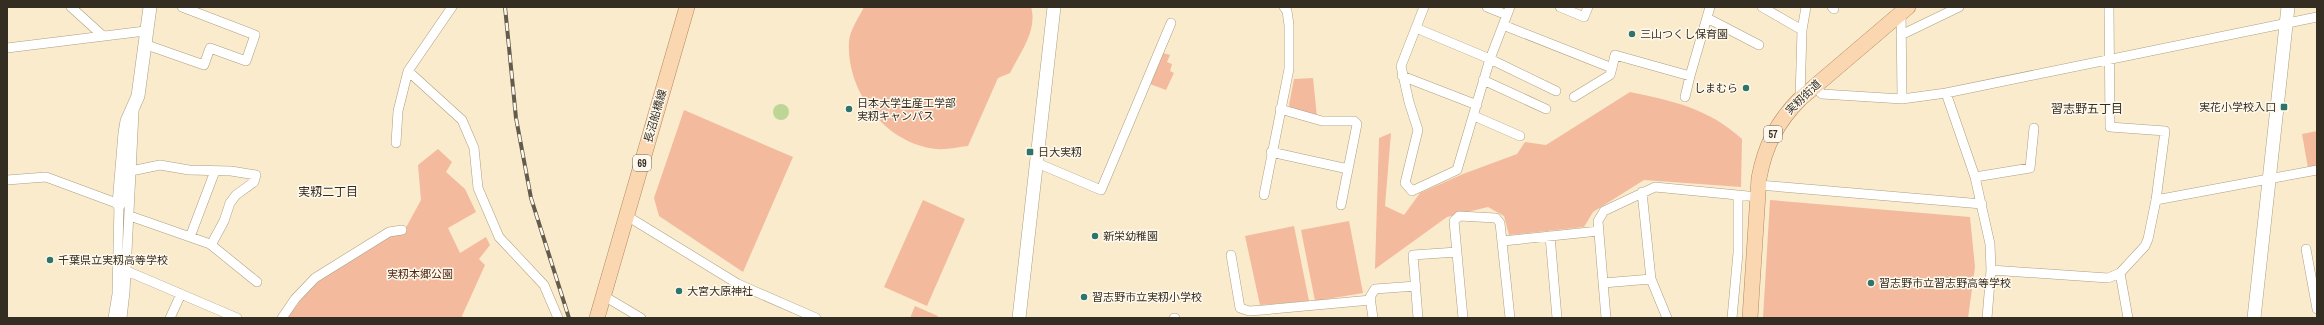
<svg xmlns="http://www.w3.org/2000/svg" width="2324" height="325" font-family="'Archivo Narrow','Noto Sans JP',sans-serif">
  <rect width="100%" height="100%" fill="#faebcc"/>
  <path fill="#f3ba9e" d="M 864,7 L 1031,7 C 1038,30 1020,53 1010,73 L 998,78 L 968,146 C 958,147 947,150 937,149 C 885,144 846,91 849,41 C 850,30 859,17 864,7 Z
    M 1163,53 L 1170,55 L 1167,62 L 1172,64 L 1170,71 L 1174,73 L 1166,90 L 1150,84 Z
    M 1313,78 L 1317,117 L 1290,108 L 1289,105 L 1294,79 Z
    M 1630,92 C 1673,101 1708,108 1742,139 L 1741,187 L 1644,180 L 1593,212 L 1584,227 L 1509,235 L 1504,216 L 1488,207 L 1447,217 L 1375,269 L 1379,138 L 1391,133 L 1385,206 L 1404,215 L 1420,193 L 1463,174 L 1517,154 L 1525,142 L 1546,145 Z
    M 684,110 L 793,157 L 743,272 L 659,216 L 654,198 Z
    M 2317,131 L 2317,166 L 2308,168 L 2302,134 Z
    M 438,149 L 452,162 L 446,172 L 465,189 L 476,212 L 448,228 L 460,253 L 486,237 L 490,245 L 479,259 L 485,265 L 462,316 L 464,318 L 287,318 L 307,292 L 319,281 L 390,235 L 403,233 L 421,200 L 418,165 Z
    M 923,200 L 965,219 L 927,306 L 884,287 Z
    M 1770,200 L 1970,217 L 1975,267 L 1968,318 L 1763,318 Z
    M 1349,221 L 1363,293 L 1315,301 L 1301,230 Z
    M 1294,226 L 1309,301 L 1260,305 L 1245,236 Z
    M 915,306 L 938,316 L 937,318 L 910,318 Z"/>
  <path fill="#bed695" d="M773 112a8 8 0 1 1 16 0a8 8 0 1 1-16 0Z"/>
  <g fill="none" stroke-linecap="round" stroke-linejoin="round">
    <g stroke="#ac9f81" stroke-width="10">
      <path id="street" d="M 71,7 L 103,36
        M 1424,7 L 1401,66 L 1409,102 L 1418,130 L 1405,183 L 1412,191 L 1457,170 L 1490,59 L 1510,7
        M 1487,7 L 1507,15
        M 1560,7 L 1584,17 L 1588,7
        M 1762,7 L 1802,30
        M 1832,7 L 1834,9
        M 1901,10 L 1902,99
        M 1707,18 L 1759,45
        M 1503,25 L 1612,68 L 1615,55 L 1690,76 L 1710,7
        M 1416,28 L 1490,59 L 1556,91
        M 1901,35 L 1959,7
        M 144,44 L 204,65 L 210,48 L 246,61 L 255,35 L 182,7
        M 7,48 L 145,31
        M 408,71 L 462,120 L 474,148 L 478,188 L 499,237 L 544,285 L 558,318
        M 1402,76 L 1477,105
        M 1483,80 L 1546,109
        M 1814,86 L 1822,94 L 1902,99 L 1946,93 L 2317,17
        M 1946,93 L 1975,177 L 1990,244 L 1991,270 L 1987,318
        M 1574,97 L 1610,75 L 1612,68
        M 1685,97 L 1690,76
        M 1800,99 L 1802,30 L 1806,7
        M 1280,109 L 1322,121 L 1354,121 L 1357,124 L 1341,205
        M 1474,116 L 1520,136
        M 396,143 L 398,111 L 408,71 L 452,7
        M 1271,152 L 1348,169
        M 1037,163 L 1101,190 L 1171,23
        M 131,171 L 160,165 L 189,170 L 231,171 L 256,175 L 254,182 L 236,195 L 230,203 L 224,221 L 211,245
        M 1975,177 L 2030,168 L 2034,128
        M 7,180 L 46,177 L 119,204 L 117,294 L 113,318
        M 1759,185 L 1982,204
        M 1642,192 L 1651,279 L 1667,318
        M 1264,195 L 1289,69 L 1289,25 L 1287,11 L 1284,7
        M 2156,200 L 2317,170
        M 130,216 L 210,244 L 257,282
        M 627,216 L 738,284 L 816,318
        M 1550,236 L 1557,318
        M 190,237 L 215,171
        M 1503,241 L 1599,231
        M 2306,249 L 2317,309
        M 1231,255 L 1240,308 L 1249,311 L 1263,310 L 1371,300
        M 1991,270 L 2108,278 L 2120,273 L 2145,246 L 2148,239 L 2156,200 L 2165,131 L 2110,127 L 2109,7
        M 127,271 L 237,318
        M 2120,273 L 2128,318
        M 1603,283 L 1651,279
        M 604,296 L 641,318
        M 122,318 L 125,292 L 134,112
        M 170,318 L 181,294
        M 282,318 L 295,299 L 315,278 L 389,232 L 402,230
        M 1174,318 L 1175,318
        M 1373,318 L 1370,297 L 1375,289 L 1416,286
        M 1418,318 L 1413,255 L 1457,252
        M 1463,318 L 1454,221 L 1459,216 L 1496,218 L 1500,223 L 1510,318
        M 1606,318 L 1598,221 L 1604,211 L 1655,187 L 1758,197
        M 1732,318 L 1738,253 L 1738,196"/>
    </g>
    <g stroke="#ac9f81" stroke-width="14">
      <path id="secondary" d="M 119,204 L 125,133 L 127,121 L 138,96 L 150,7
        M 1019,318 L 1054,7
        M 2254,318 L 2288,7"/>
    </g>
    <g stroke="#b38a5d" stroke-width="16">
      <path id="primary" d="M 597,318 L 687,7
        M 1750,318 L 1759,178 C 1765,146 1777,122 1800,99 L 1908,7"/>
    </g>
    <use href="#street" stroke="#fff" stroke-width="9"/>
    <use href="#secondary" stroke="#fff" stroke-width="13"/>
    <use href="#primary" stroke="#fad6b1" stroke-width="15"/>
    <g stroke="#635b4b" stroke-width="4">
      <path id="rail" d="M 505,7 L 516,118 L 531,198 L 569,318"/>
    </g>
    <use href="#rail" stroke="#fff9ed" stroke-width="2.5" stroke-dasharray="8" stroke-linecap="butt"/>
  </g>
  <g fill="#2e746b" stroke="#fff9ed" stroke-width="1.5">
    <circle cx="1632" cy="34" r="4"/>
    <circle cx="1746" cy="88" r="4"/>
    <rect x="2280" y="103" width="8" height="8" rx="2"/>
    <circle cx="849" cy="109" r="4"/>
    <rect x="1026" y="148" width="8" height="8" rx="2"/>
    <circle cx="1095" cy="236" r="4"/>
    <circle cx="50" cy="260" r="4"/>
    <circle cx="1871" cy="283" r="4"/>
    <circle cx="679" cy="291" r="4"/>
    <circle cx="1084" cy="297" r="4"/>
  </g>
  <g text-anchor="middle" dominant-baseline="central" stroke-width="3" stroke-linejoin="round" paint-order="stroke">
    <g fill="#fff9ed" stroke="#716b5f" stroke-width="1">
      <rect x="1764" y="126" width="18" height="16" rx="3"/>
      <rect x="633" y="155" width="18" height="16" rx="3"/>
    </g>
    <g font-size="10" font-weight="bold" fill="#342e22">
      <text x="1773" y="134">57</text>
      <text x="642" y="163">69</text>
    </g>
    <g font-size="11" fill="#342e22" stroke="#fff9ed" text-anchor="start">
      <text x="1640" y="34">三山つくし保育園</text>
      <text x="1738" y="88" text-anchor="end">しまむら</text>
      <text x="857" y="103">日本大学生産工学部<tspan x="857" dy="13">実籾キャンパス</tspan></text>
      <text x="2276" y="107" text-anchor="end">実花小学校入口</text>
      <text x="1038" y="152">日大実籾</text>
      <text x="1103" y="236">新栄幼稚園</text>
      <text x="58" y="260">千葉県立実籾高等学校</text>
      <text x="1879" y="283">習志野市立習志野高等学校</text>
      <text x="687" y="291">大宮大原神社</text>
      <text x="1092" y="297">習志野市立実籾小学校</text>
    </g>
    <g font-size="11" fill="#342e22" stroke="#fff9ed">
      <text transform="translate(1803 97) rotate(-44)">実籾街道</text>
      <text transform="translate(655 116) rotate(-74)">長沼船橋線</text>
    </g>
    <g font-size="11" fill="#522711" stroke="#fff9ed">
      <text x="420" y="274">実籾本郷公園</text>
    </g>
    <g font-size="12" fill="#342e22" stroke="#fff9ed">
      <text x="2087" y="109">習志野五丁目</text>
      <text x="328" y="192">実籾二丁目</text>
    </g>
  </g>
  <rect width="2324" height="325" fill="none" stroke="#342e22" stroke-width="16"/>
</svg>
